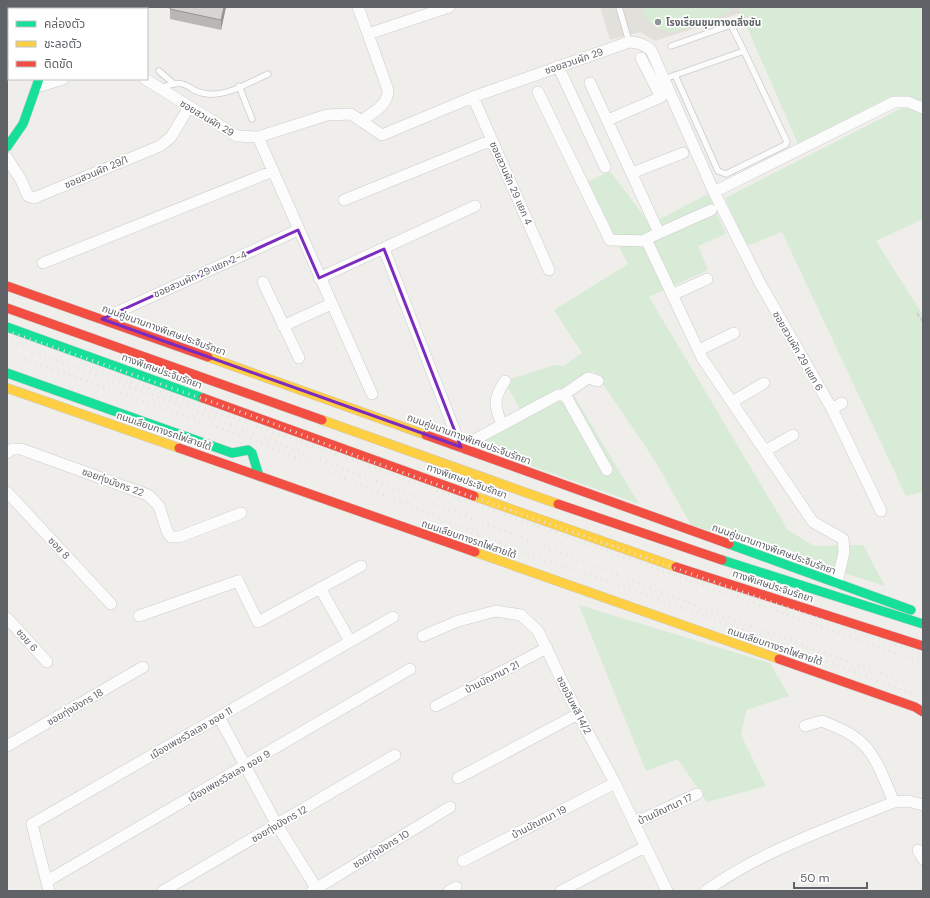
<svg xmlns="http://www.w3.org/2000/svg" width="930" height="898" font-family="'DM Sans','Noto Sans Thai',sans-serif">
  <rect width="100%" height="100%" fill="#efeeea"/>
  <path fill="#e2e0da" d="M 600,7 L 738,7 L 741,13 L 655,41 L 640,32 L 610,40 Z"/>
  <path fill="#d8ebd6" d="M 641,7 L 729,7 L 730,12 L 671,33 C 657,28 645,22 641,7 Z
    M 738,7 L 923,7 L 923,103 L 907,97 L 890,97 L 798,144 Z
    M 904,107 L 923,110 L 923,219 L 876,241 L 923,315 L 923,492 L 906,496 L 782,232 L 747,246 L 725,198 Z
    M 610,171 L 650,224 L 708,194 L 726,234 L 698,246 L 708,270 L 649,297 L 788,530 L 814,546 L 863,545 L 885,586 L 691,525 L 654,459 L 594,371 L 567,384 L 639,504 L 480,448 L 482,441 L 524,418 L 505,381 L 554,365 L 563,366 L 582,353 L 554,310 L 628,264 L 585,183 Z
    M 579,605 L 770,663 L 789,696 L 746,710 L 741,735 L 766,786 L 707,802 L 678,759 L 646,771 Z"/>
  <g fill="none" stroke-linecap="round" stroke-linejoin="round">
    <g stroke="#cbcccc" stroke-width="7">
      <path id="lane" d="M 619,7 L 629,42
        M 159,71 L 173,83
        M 675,75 L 718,171 L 726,174 L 785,145 L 787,142 L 744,51
        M 664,79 L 744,51 L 731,25 L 671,46
        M 239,86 L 252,119
        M 161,88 C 192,76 184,92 208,94 C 228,96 250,82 268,74"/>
    </g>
    <g stroke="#cbcccc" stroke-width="12">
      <path id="street" d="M 358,7 L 368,34
        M 110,9 L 110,7
        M 558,66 L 605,167
        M 145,79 L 237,136 L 258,137 L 327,115 L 351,114 L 382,135 L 473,97 L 629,42 C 638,42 644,44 651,50 L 714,192 L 894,102 L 908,102 L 923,108
        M 590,83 L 659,233
        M 37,87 L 63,79
        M 538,92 L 610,240 L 647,241
        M 473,97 L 549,270
        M 608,120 L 661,97 L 641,58
        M 361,121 C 373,112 388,106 388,90 L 368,34 L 449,7
        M 258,137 L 372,394
        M 7,158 L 21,180 L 28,196 L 34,198 L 160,146 L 171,137 L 189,107
        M 632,173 L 683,153
        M 714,192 L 760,283 L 832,409 L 881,511
        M 344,200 L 492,140
        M 711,210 L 646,239 L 702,358 L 813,522 L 843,539 L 844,552 L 837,583
        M 384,249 L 461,447 L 558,395 L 563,395 L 567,398 L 607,470
        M 43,263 L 273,171
        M 319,278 L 475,206
        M 263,282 L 299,358
        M 672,295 L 707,279
        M 102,319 L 298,230
        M 283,326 L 331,304
        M 699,350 L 734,333
        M 563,395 L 588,378 L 598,381
        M 732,402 L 764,383
        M 832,409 L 842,403
        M 502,425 C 494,405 493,399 505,381
        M 765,451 L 793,435
        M 7,453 L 12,449 L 21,449 L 148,495 L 159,506 L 167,531 L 171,537 L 179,537 L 241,513
        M 7,492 L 111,604
        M 320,588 L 350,641
        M 139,616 L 238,581 L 258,622 L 361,566
        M 7,618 L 47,662
        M 423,636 L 458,621 L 496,611 L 521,615 L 538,631 L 578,714 L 615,783 L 667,891
        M 436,706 L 547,648
        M 219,717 L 277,825 L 318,891
        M 805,726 L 822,721 C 833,726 846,730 856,738 C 876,752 884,780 894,802
        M 7,746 L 143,667
        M 458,778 L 578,714
        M 634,823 L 697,794
        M 918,850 L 923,859
        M 463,861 L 615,783
        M 47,881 L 410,669
        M 49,891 L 32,824 L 393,617
        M 163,891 L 395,755
        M 312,891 L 450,807
        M 449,891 L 456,887
        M 561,891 L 645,847
        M 706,891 C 761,851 830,828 894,802 L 908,801 L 923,805"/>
    </g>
    <g stroke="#cacacb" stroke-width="10">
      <path id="fast" d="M 7,147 L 23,124 L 39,79
        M 7,327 L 203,398
        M 7,373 L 232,453 L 248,450 L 252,453 L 259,476
        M 729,544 L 911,610
        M 722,560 L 923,624"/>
    </g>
    <g stroke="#cacacb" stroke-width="10">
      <path id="slow" d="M 208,357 L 426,435
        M 7,388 L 179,448
        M 322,420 L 558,504
        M 474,496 L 676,567
        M 475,552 L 779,659"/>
    </g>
    <g stroke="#cacacb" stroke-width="10">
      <path id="jam" d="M 55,7 L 55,9
        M 7,286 L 208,357
        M 7,308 L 322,420
        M 203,398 L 474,496
        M 426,435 L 729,544
        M 179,448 L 475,552
        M 558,504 L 722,560
        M 676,567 L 923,646
        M 779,659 L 915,707 L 923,712"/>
    </g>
    <path stroke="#cacfcc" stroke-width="2" stroke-dasharray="4 2" stroke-linecap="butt" d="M 917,313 L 923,322"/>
    <use href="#lane" stroke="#fdfcfc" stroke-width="5.5"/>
    <use href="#street" stroke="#fdfcfc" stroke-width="11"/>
    <use href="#fast" stroke="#16e098" stroke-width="9"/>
    <use href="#slow" stroke="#ffcf43" stroke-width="9"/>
    <use href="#jam" stroke="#f24e42" stroke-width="9"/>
    <path stroke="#e4e4e4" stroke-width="3" stroke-dasharray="1 5" stroke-linecap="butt" d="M 7,331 L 261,419 L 359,457 L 811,616 L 923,654
      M 7,338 L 39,354 L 198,412 L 710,611 L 923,689
      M 7,353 L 253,440 L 511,548 L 703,615 L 923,698
      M 92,368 L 923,663"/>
  </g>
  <path fill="#b8b7b5" d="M 226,7 L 221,30 L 170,19 L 170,9 Z"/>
  <path fill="#969594" d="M 224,7 L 226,7 L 221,30 L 221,20 Z"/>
  <path fill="#d6d5d3" stroke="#969594" d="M 170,7 L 224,7 L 221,20 L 170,9 Z"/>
  <path fill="none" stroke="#7b2cbf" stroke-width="3" stroke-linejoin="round" d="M 298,230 L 319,278 L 384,249 L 461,447 L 102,319 Z"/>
  <circle fill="#919496" stroke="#fff" stroke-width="1.5" cx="658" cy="22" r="4"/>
  <g text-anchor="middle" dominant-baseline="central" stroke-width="3.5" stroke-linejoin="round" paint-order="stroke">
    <g font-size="10" font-weight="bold" fill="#5f6368" stroke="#fff" text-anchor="start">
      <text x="666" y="22">โรงเรียนชุมทางตลิ่งชัน</text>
    </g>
    <g font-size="10" fill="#5f6368" stroke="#fff">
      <text transform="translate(574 61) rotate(-19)">ซอยสวนผัก 29</text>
      <text transform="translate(207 118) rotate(31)">ซอยสวนผัก 29</text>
      <text transform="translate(96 172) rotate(-23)">ซอยสวนผัก 29/1</text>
      <text transform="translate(511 183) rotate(66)">ซอยสวนผัก 29 แยก 4</text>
      <text transform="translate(200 274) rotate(-24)">ซอยสวนผัก 29 แยก 2-4</text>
      <text transform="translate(164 330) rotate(20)">ถนนคู่ขนานทางพิเศษประจิมรัถยา</text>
      <text transform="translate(798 351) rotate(60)">ซอยสวนผัก 29 แยก 6</text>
      <text transform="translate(162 371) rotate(20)">ทางพิเศษประจิมรัถยา</text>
      <text transform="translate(164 431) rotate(19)">ถนนเลียบทางรถไฟสายใต้</text>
      <text transform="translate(469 439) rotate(20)">ถนนคู่ขนานทางพิเศษประจิมรัถยา</text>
      <text transform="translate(467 481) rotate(20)">ทางพิเศษประจิมรัถยา</text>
      <text transform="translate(113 482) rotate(20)">ซอยทุ่งมังกร 22</text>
      <text transform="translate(469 539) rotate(19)">ถนนเลียบทางรถไฟสายใต้</text>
      <text transform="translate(59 548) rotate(47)">ซอย 8</text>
      <text transform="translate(774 549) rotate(20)">ถนนคู่ขนานทางพิเศษประจิมรัถยา</text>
      <text transform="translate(773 586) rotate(18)">ทางพิเศษประจิมรัถยา</text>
      <text transform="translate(27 640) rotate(48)">ซอย 6</text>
      <text transform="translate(775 646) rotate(19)">ถนนเลียบทางรถไฟสายใต้</text>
      <text transform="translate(492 677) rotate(-27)">บ้านมัณฑนา 21</text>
      <text transform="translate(574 705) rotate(63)">ซอยฉิมพลี 14/2</text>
      <text transform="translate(75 707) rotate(-30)">ซอยทุ่งมังกร 18</text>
      <text transform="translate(191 733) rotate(-30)">เมืองเพชรวิลเลจ ซอย 11</text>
      <text transform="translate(229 776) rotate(-30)">เมืองเพชรวิลเลจ ซอย 9</text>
      <text transform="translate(665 809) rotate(-25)">บ้านมัณฑนา 17</text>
      <text transform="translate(539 822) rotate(-27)">บ้านมัณฑนา 19</text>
      <text transform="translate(279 824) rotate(-30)">ซอยทุ่งมังกร 12</text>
      <text transform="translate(381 849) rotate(-31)">ซอยทุ่งมังกร 10</text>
    </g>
  </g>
  <rect width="930" height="898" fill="none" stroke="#5f6368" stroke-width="16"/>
  <rect x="8" y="8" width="140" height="72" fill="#ffffff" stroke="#bfc1c3"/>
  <rect x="16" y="21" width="20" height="6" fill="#16e098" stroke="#bfc1c3"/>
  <text x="44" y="28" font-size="12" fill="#5f6368">คล่องตัว</text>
  <rect x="16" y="41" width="20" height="6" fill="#ffcf43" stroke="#bfc1c3"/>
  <text x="44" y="48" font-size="12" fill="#5f6368">ชะลอตัว</text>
  <rect x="16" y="61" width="20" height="6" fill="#f24e42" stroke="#bfc1c3"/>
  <text x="44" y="68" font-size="12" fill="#5f6368">ติดขัด</text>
  <path d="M794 882v6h73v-6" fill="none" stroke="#5f6368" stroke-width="2"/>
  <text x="800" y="882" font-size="12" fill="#5f6368" stroke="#ffffff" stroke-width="3" paint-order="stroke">50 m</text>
</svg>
